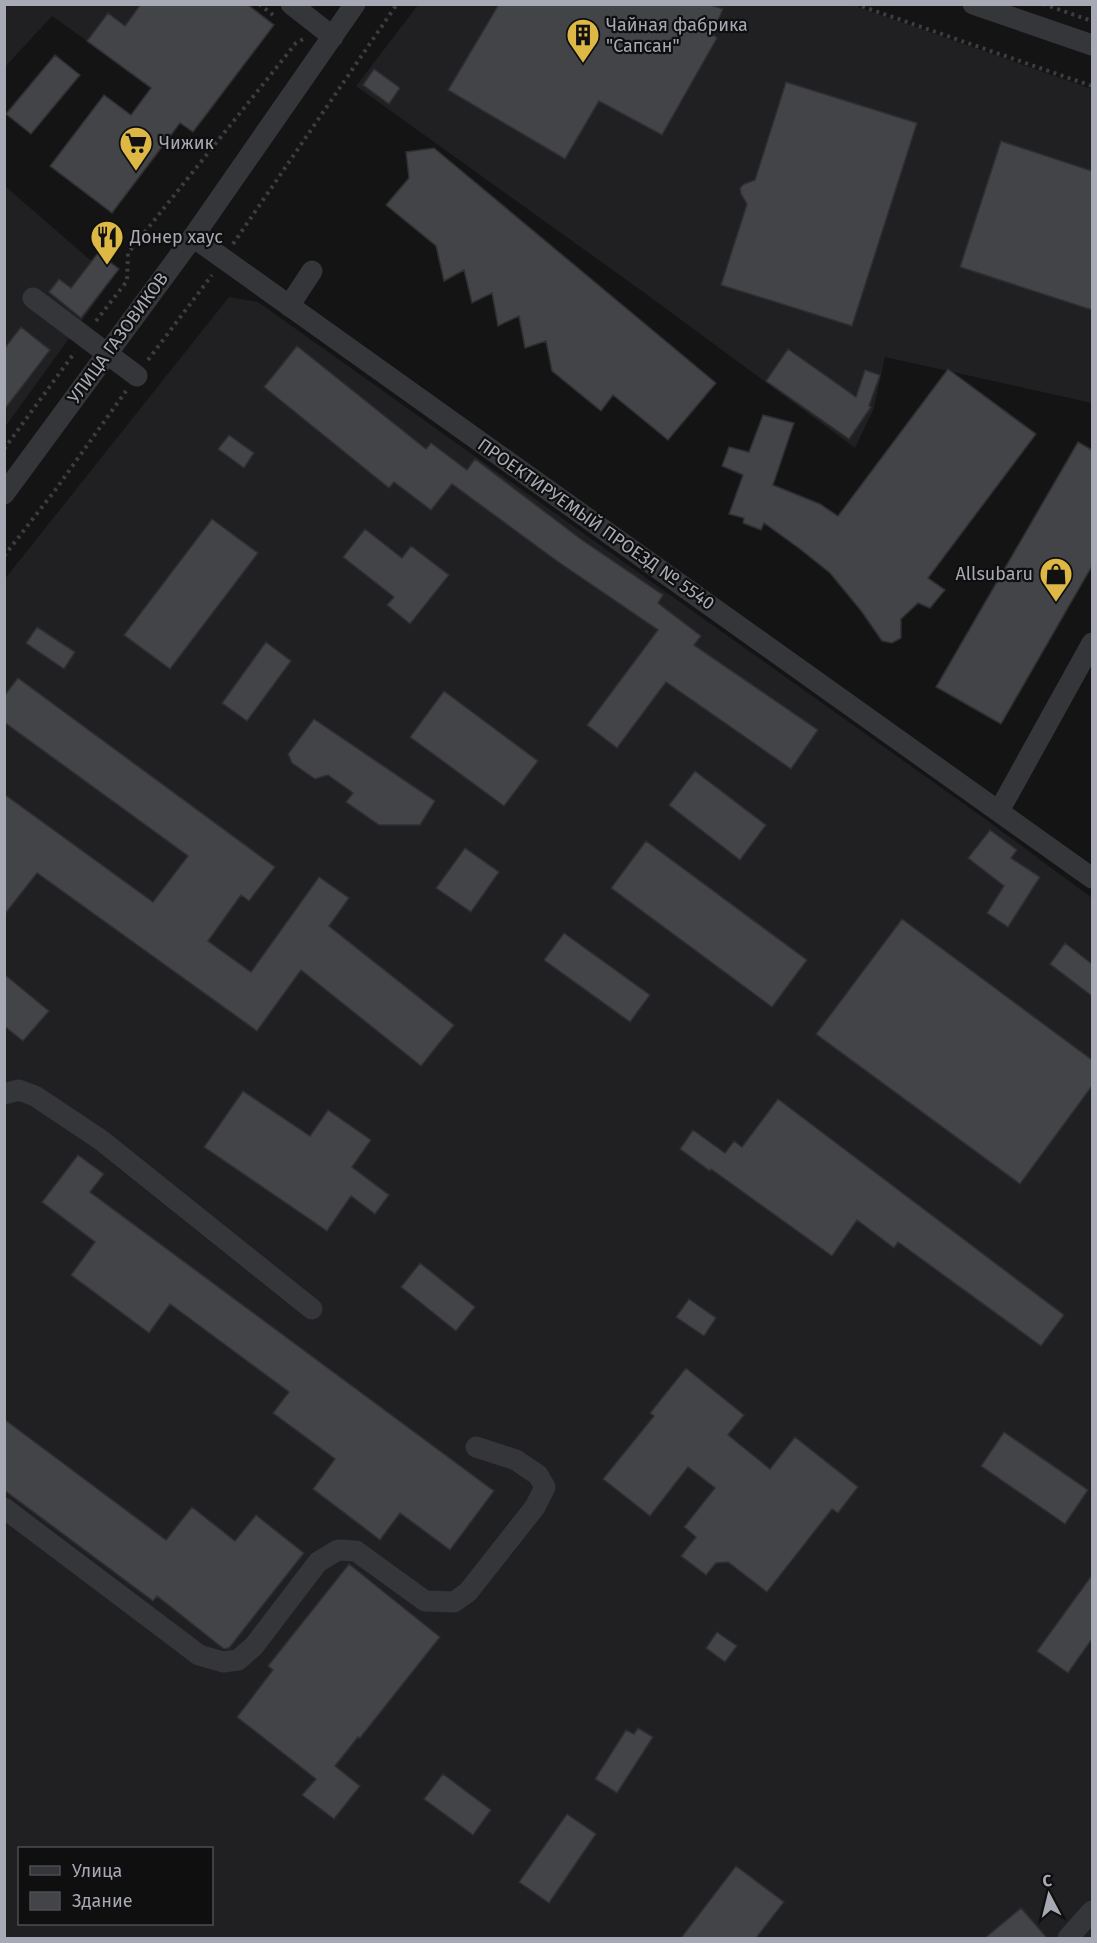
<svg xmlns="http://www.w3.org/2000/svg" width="1097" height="1943" font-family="'Fira Sans',sans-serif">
  <rect width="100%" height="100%" fill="#141415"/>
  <path fill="#202022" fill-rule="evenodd" d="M 849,4 L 1092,89 L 1092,403 L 885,357 L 874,408 L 855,448 L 642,291 L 356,86 L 418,5 Z
    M 5,5 L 195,5 L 87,41 L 52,16 L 5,67 Z
    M 5,186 L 112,279 L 5,427 Z
    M 229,297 L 258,302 L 981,816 L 1092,898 L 1092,1938 L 5,1938 L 4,580 ZM 20,1848 L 212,1848 L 212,1924 L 20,1924 Z"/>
  <path fill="#434448" stroke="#2f2e31" stroke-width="1.5" d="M 141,4 L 247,4 L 274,25 L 193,132 L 180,123 L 112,213 L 50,166 L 104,95 L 131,115 L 151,88 L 87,41 L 108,13 L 125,26 Z
    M 499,4 L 708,4 L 723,9 L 712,34 L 717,38 L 662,135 L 599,101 L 565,159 L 448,90 Z
    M 55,55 L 80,75 L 31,134 L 6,114 Z
    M 374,69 L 400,88 L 389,104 L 363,85 Z
    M 786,82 L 917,123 L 852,326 L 721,285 L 747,204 L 741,194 L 740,188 L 744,184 L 755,180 Z
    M 1001,141 L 1092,171 L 1092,310 L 960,267 Z
    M 434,148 L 716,383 L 668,440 L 613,395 L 601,411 L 552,371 L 546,341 L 525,348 L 519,316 L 498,326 L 492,293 L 472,303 L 464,270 L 444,281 L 436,246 L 386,205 L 409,178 L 406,152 Z
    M 98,253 L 119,269 L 81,318 L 49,292 L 59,279 L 71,288 Z
    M 21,327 L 50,350 L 4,410 L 4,349 Z
    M 297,346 L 426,449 L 431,443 L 467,470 L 475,459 L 582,540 L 663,595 L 658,603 L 701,636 L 694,645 L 818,730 L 791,769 L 666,682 L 617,748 L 587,725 L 658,630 L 557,561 L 452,484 L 431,510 L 394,482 L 389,488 L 264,387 Z
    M 788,349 L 856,397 L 865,370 L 880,375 L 869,406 L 871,407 L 849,439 L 766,381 Z
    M 948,369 L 1036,434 L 928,578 L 945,590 L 930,608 L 918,603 L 901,619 L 901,638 L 892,643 L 882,641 L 862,612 L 830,573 L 800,549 L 764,523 L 761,530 L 743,523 L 744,518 L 729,514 L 743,475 L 722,466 L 729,447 L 749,452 L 763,415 L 794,423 L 773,485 L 820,504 L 838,516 Z
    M 229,435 L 254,453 L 244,468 L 218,449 Z
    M 1078,442 L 1092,450 L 1092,566 L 1001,724 L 936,687 Z
    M 212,519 L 258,553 L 170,669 L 124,635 Z
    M 365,529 L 402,558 L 411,546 L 449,575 L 410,624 L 387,605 L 394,597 L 343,557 Z
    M 37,627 L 75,652 L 64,669 L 26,643 Z
    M 266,642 L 291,661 L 247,721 L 222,703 Z
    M 18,678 L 275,867 L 249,901 L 241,895 L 208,941 L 251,972 L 319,877 L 349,898 L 329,926 L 454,1025 L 421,1066 L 301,970 L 257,1031 L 37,873 L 4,915 L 4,794 L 153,902 L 188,856 L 4,722 L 4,696 Z
    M 444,691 L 538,761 L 504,806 L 410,737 Z
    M 314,719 L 435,801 L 420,825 L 379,825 L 346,802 L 353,793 L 328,775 L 315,779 L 292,763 L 288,754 Z
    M 695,771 L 766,825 L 740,860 L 669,805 Z
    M 990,830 L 1017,850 L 1011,858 L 1040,877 L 1008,927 L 987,913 L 1004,886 L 968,858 Z
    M 646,841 L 807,960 L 772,1007 L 611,888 Z
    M 465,848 L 499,872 L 471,912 L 436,888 Z
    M 902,919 L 1092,1060 L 1092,1086 L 1020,1184 L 816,1034 Z
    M 564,933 L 650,995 L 630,1022 L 544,960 Z
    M 1065,943 L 1092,964 L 1092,996 L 1050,964 Z
    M 4,974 L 49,1011 L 23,1041 L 4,1026 Z
    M 243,1091 L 310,1136 L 328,1110 L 371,1140 L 352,1167 L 389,1195 L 375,1214 L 351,1196 L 327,1231 L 204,1147 Z
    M 778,1099 L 1064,1315 L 1041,1346 L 898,1242 L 894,1248 L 857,1220 L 832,1256 L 711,1169 L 710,1171 L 680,1149 L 693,1130 L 725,1153 L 734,1141 L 742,1147 Z
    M 78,1155 L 104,1174 L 90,1192 L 494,1491 L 450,1550 L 400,1513 L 380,1540 L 313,1489 L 335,1459 L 273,1413 L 289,1392 L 170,1304 L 149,1333 L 71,1275 L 95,1242 L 42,1202 Z
    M 420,1263 L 475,1307 L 456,1331 L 401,1287 Z
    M 689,1299 L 716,1318 L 704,1336 L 676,1317 Z
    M 686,1368 L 744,1415 L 728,1435 L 770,1469 L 795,1437 L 858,1487 L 838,1513 L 832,1509 L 767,1592 L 728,1562 L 716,1563 L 706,1575 L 681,1556 L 696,1537 L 684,1527 L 715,1488 L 688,1467 L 650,1516 L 603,1479 L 654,1416 L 650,1413 Z
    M 4,1419 L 166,1540 L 192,1507 L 235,1541 L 256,1515 L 304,1553 L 229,1648 L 224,1649 L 157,1596 L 153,1601 L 4,1490 Z
    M 1004,1432 L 1088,1490 L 1065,1524 L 981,1466 Z
    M 349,1564 L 440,1637 L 360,1738 L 358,1737 L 335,1766 L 360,1786 L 334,1819 L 302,1795 L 316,1779 L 237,1717 L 273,1670 L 268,1666 Z
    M 1092,1575 L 1092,1639 L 1068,1673 L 1037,1651 Z
    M 717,1632 L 737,1646 L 725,1662 L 706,1648 Z
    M 638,1728 L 653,1737 L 617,1793 L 595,1779 L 626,1730 L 634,1734 Z
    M 443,1774 L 491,1810 L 473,1835 L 424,1799 Z
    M 567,1814 L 596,1834 L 549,1903 L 519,1882 Z
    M 736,1866 L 784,1902 L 756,1938 L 681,1938 Z
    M 1021,1908 L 1047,1938 L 985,1938 Z"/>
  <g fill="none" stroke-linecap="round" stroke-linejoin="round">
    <path stroke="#3c3d41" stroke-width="4" stroke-dasharray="3 4.5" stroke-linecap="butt" d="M 259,4 L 273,15
      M 855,4 L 1092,86
      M 1043,4 L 1092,21
      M 233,244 L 397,4
      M 96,321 L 127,281 L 128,253 L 296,43 L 305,38
      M 148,360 L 212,275
      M 4,449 L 75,352
      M 4,556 L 56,489 L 126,391"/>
    <path stroke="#35363a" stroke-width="21" d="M 291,4 L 333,37
      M 973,4 L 1092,45
      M 193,237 L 1092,878
      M 33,298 L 137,376
      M 289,306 L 312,271
      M 4,494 L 193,237 L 355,4
      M 999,811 L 1092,643
      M 4,1094 L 19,1090 L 35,1096 L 101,1140 L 312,1309
      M 4,1508 L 199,1655 L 223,1662 L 238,1660 L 254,1646 L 318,1562 L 338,1550 L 356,1551 L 425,1601 L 454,1602 L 468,1592 L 535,1507 L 545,1487 L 538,1475 L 516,1460 L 476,1447
      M 1068,1938 L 1092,1911"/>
  </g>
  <defs>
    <g id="building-pin" transform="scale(1.725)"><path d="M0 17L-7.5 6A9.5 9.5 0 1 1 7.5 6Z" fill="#ddb845" stroke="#0f0f10"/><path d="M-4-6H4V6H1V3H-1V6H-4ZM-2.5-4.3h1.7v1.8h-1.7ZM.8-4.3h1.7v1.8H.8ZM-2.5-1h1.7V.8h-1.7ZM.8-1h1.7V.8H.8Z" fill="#111"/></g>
    <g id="supermarket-pin" transform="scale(1.725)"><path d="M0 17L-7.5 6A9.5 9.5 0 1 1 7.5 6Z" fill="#ddb845" stroke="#0f0f10"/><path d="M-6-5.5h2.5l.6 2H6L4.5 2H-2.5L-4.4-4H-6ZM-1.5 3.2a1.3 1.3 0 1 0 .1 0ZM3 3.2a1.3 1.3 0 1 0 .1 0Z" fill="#111"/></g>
    <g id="restaurant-pin" transform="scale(1.725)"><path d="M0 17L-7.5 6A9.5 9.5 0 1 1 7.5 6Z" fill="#ddb845" stroke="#0f0f10"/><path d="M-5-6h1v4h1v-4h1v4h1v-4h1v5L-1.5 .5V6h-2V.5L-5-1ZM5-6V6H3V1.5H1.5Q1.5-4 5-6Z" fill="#111"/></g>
    <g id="shop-pin" transform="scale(1.725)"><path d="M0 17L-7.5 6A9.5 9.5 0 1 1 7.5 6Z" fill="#ddb845" stroke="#0f0f10"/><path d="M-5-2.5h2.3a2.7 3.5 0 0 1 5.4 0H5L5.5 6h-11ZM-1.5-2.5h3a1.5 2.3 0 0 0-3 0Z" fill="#111"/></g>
  </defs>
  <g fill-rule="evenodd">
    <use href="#building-pin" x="583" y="35"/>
    <use href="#supermarket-pin" x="136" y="143"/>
    <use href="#restaurant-pin" x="107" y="237"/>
    <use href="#shop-pin" x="1056" y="574"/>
  </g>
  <g text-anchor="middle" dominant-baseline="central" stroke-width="4.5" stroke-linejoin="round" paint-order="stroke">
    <g font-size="18" fill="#a7aab4" stroke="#0f0f10" text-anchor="start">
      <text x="606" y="25">Чайная фабрика<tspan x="606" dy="21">"Сапсан"</tspan></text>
      <text x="159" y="143">Чижик</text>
      <text x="130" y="237">Донер хаус</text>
      <text x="1033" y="574" text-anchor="end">Allsubaru</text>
    </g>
    <g font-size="18" fill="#a7aab4" stroke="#0f0f10">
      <text transform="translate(118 338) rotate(-54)">УЛИЦА ГАЗОВИКОВ</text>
      <text transform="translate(596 524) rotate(35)">ПРОЕКТИРУЕМЫЙ ПРОЕЗД № 5540</text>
    </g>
  </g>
  <rect width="1097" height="1943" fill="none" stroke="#a7aab4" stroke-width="12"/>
  <rect x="18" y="1847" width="195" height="78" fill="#0f0f10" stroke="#4c4d52" stroke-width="1.5"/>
  <rect x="30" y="1866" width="30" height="9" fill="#35363a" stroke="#4c4d52" stroke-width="1.5"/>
  <text x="72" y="1877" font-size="18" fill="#a7aab4">Улица</text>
  <rect x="30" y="1892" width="30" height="18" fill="#434448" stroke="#4c4d52" stroke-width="1.5"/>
  <text x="72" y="1907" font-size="18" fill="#a7aab4">Здание</text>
  <g transform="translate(1049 1895) rotate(353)" stroke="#0f0f10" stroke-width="4.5" paint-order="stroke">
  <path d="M0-4.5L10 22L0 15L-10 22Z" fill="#a7aab4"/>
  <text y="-9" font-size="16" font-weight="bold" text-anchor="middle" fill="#a7aab4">С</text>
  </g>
</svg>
